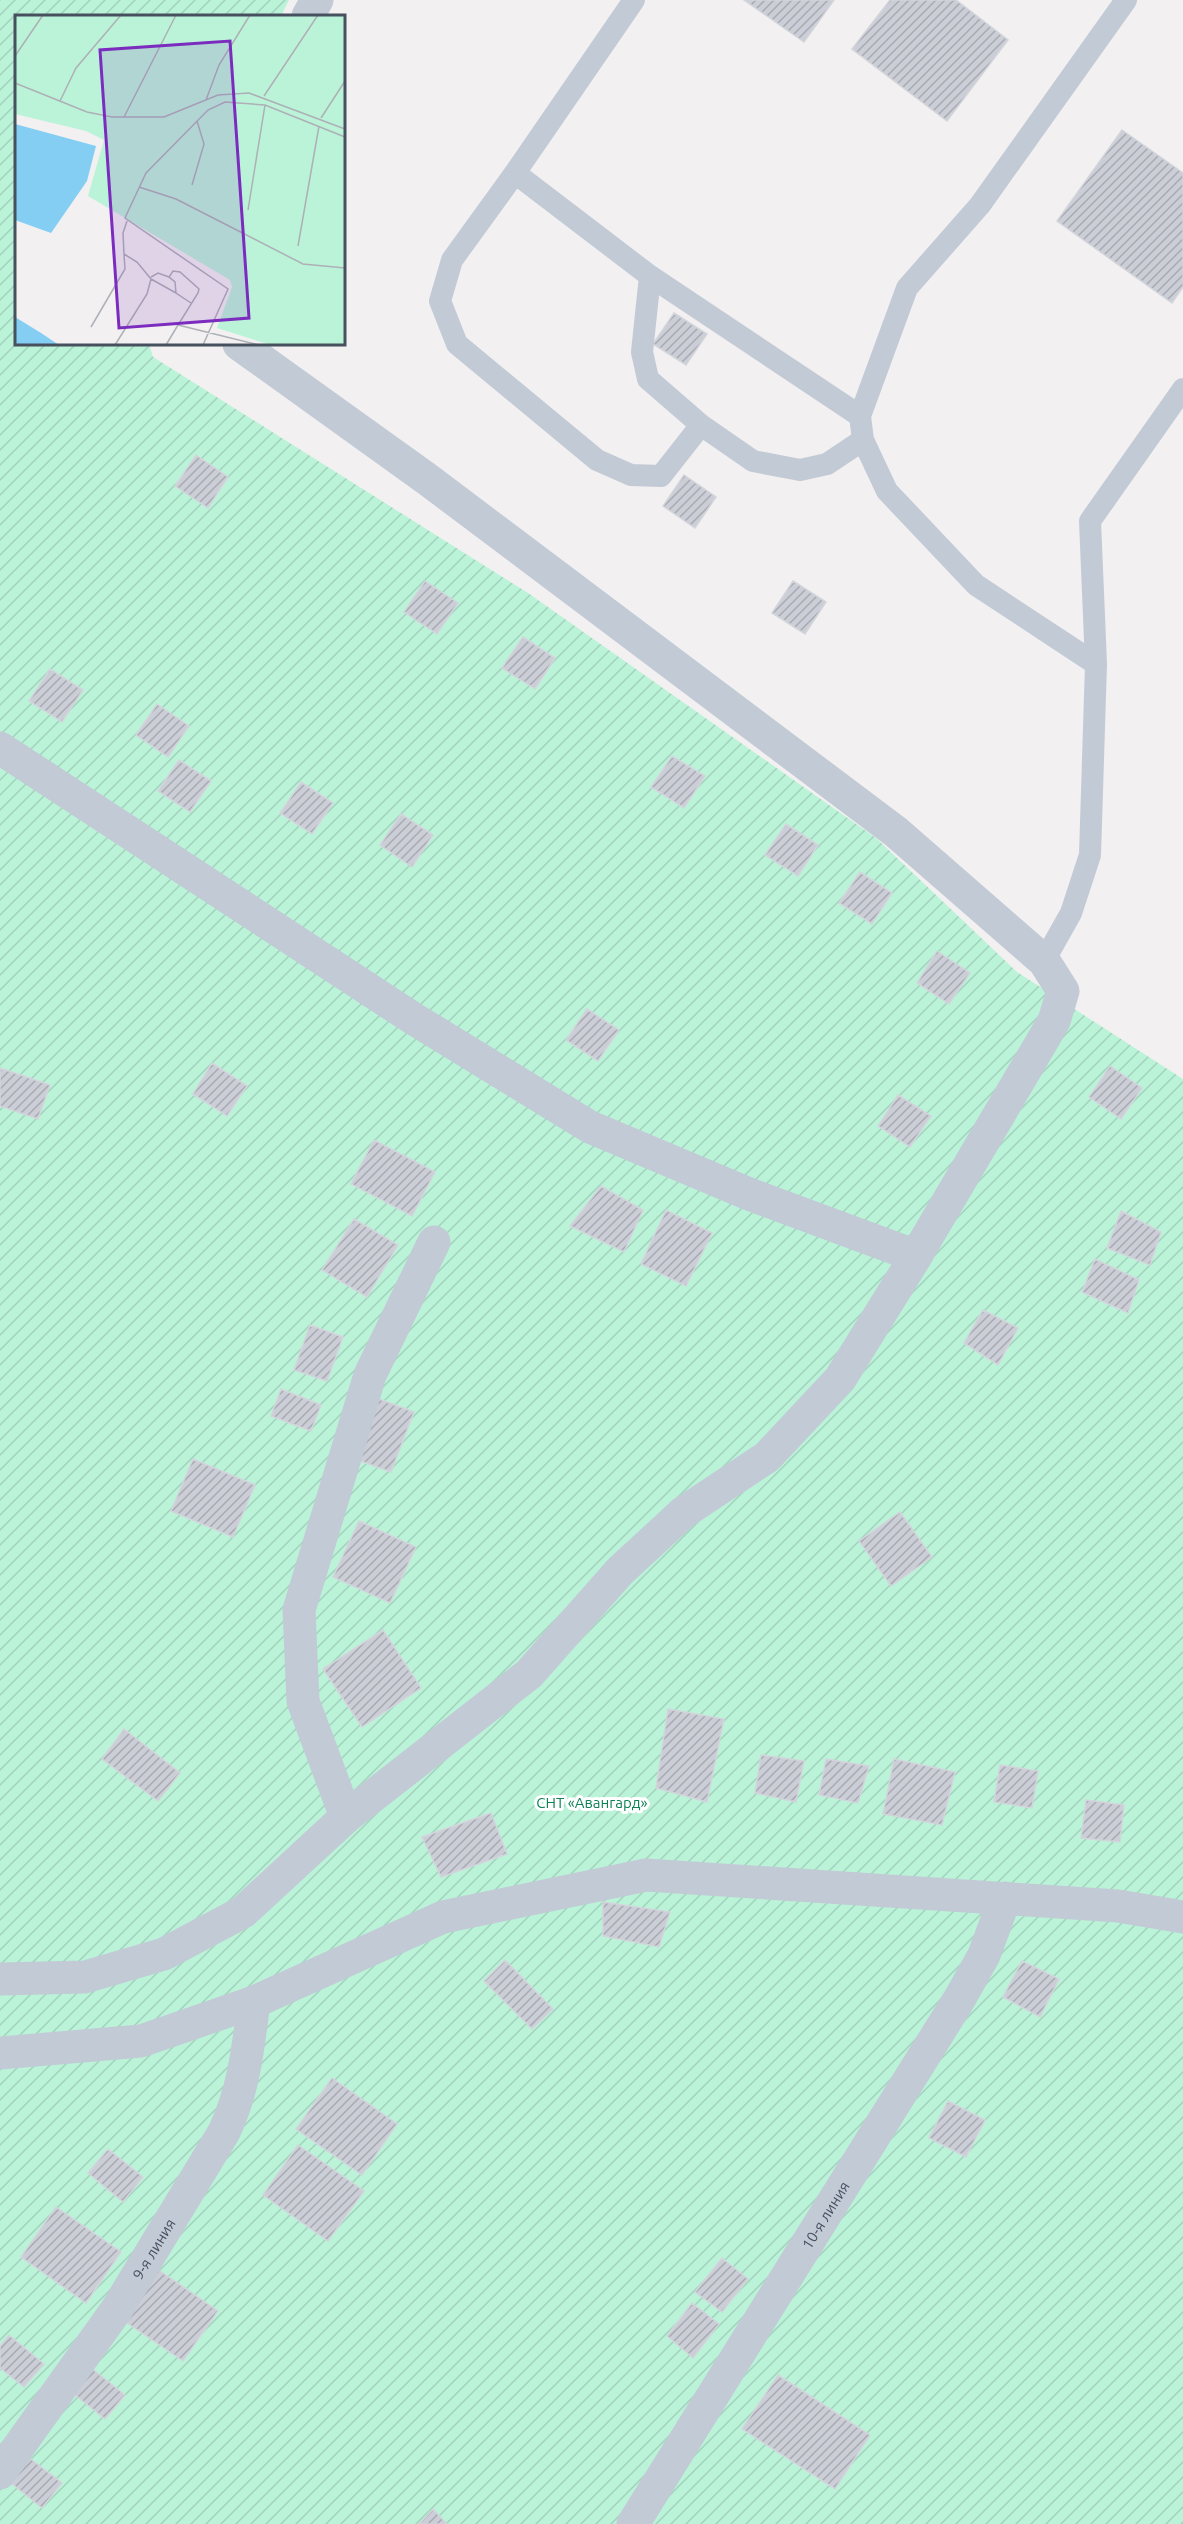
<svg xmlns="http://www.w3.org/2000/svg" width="1183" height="2524" font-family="Ubuntu,sans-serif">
  <defs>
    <pattern id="garden-furrows" width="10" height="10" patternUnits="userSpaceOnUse" patternTransform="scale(1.5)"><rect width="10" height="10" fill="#bbf3d8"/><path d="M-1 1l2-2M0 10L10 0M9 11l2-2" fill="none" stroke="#a2d2bc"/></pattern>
    <pattern id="building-hatch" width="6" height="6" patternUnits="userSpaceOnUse" patternTransform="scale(1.5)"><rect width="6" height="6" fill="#cbced6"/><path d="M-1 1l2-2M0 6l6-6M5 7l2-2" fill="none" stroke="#a7aab1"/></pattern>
  </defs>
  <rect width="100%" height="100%" fill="#f2f0f0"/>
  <path fill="url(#garden-furrows)" d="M 0,0 L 289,0 L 281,16 L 16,16 L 16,344 L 149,344 L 153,357 L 528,593 L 876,838 L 1017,972 L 1183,1079 L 1183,2524 L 0,2524 Z"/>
  <path fill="url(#building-hatch)" stroke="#d3d5dc" stroke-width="1.5" d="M 744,0 L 834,0 L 804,42 Z
    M 890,0 L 956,0 L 1008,40 L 947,121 L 852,49 Z
    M 1122,130 L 1183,173 L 1183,287 L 1172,303 L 1057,221 Z
    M 674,313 L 707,334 L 686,365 L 653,344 Z
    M 196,455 L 228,477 L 208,508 L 175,486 Z
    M 684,475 L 716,497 L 695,528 L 663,506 Z
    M 425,581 L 458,603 L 437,634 L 404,612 Z
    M 793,581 L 826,602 L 805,634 L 772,613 Z
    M 523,637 L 555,658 L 535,689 L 502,668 Z
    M 50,669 L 83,690 L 62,722 L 29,701 Z
    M 157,704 L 189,726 L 168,757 L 136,735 Z
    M 672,756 L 705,776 L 684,808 L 651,787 Z
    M 179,760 L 211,781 L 190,812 L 158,791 Z
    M 301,782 L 333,803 L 312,834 L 280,813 Z
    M 401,814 L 433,835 L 412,867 L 380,845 Z
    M 786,824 L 818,845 L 798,876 L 765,855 Z
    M 860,872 L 892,893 L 872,924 L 839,903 Z
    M 937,951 L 970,973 L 949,1004 L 917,983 Z
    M 587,1009 L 619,1030 L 598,1061 L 566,1040 Z
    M 212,1063 L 247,1086 L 227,1116 L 193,1094 Z
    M 1110,1066 L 1142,1088 L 1121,1119 L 1089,1097 Z
    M 0,1068 L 50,1085 L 38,1119 L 0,1106 Z
    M 898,1095 L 931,1116 L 910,1147 L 878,1126 Z
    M 374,1140 L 435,1172 L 412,1216 L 351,1184 Z
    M 601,1186 L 643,1210 L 624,1252 L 570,1226 Z
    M 666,1210 L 712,1233 L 686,1286 L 641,1264 Z
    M 1121,1211 L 1161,1232 L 1150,1265 L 1107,1248 Z
    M 354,1219 L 398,1245 L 367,1297 L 322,1270 Z
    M 1095,1259 L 1139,1280 L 1128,1313 L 1082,1292 Z
    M 983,1310 L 1018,1328 L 998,1365 L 964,1343 Z
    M 310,1325 L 343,1337 L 327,1381 L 294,1370 Z
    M 281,1389 L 321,1405 L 311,1431 L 271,1416 Z
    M 374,1397 L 414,1412 L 391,1472 L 352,1458 Z
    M 193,1459 L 255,1485 L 233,1537 L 171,1511 Z
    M 900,1512 L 932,1557 L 891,1586 L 859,1541 Z
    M 359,1521 L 416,1547 L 390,1603 L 333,1577 Z
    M 383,1630 L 421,1688 L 362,1727 L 323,1669 Z
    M 668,1709 L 724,1719 L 707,1802 L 656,1788 Z
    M 124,1729 L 180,1773 L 158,1801 L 102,1759 Z
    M 761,1755 L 804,1761 L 796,1802 L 755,1793 Z
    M 826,1759 L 869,1766 L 858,1803 L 819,1795 Z
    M 894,1759 L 955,1772 L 942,1825 L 883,1814 Z
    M 1000,1765 L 1038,1771 L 1032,1808 L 994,1802 Z
    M 1086,1800 L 1124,1805 L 1120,1842 L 1081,1838 Z
    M 491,1813 L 507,1854 L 441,1877 L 422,1837 Z
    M 603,1902 L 670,1912 L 659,1947 L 603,1936 Z
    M 505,1960 L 553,2009 L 532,2029 L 484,1981 Z
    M 1022,1961 L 1059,1979 L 1040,2017 L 1003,1997 Z
    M 332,2078 L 397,2124 L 362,2175 L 296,2129 Z
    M 948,2101 L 985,2120 L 966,2157 L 929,2138 Z
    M 298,2145 L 364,2191 L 328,2241 L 263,2195 Z
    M 108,2149 L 143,2177 L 123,2202 L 88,2173 Z
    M 56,2207 L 121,2252 L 86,2303 L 21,2257 Z
    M 722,2258 L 748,2279 L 722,2312 L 695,2292 Z
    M 153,2266 L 218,2311 L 183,2361 L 117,2316 Z
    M 692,2303 L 719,2324 L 693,2358 L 667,2336 Z
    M 9,2335 L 44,2364 L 24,2387 L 0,2368 L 0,2346 Z
    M 90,2367 L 125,2395 L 105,2419 L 70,2391 Z
    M 778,2375 L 870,2435 L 835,2489 L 742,2429 Z
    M 27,2456 L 62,2483 L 42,2508 L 7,2480 Z
    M 433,2509 L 447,2524 L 419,2524 Z"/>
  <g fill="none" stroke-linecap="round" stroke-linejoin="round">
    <path stroke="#c2cad6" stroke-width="22" d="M 515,173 L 650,276 L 642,352 L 648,379 L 701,425 L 661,476 L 631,475 L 597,460 L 457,344 L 440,301 L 452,260 L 515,173 L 634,0
      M 650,276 L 860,416
      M 701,425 L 753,461 L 800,470 L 827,464 L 863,440
      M 1096,664 L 1090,521 L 1183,389
      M 1044,961 L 1071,913 L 1090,855 L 1096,664 L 976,585 L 887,491 L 863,440 L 860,416 L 907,288 L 980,205 L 1126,0"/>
    <g stroke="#c2cad6" stroke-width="33">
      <path d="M 308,16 L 317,0"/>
      <path d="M 0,748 L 414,1019 L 590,1127 L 749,1194 L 916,1256"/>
      <path d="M 346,1817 L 303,1701 L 299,1610 L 370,1375 L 434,1242"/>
      <path d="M 0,1979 L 85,1977 L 164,1954 L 243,1912 L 346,1817 L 529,1674 L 620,1571 L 684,1512 L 767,1457 L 840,1379 L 916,1256 L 1054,1021 L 1063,991 L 1044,961 L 896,832 L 427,479 L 239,344"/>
      <path d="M 0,2053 L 141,2041 L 254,2002 L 443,1917 L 646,1875 L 1118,1906 L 1183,1917"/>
      <path id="s1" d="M 0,2473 L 117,2309 L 224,2132 C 244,2090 248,2048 254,2002"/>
      <path id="s2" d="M 633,2524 L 960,1998 L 984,1955 L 1005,1898"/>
    </g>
  </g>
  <g text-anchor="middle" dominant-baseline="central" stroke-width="6" stroke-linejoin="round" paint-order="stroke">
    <g font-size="15" fill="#0f8257" stroke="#fff">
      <text x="592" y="1802">СНТ «Авангард»</text>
    </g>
    <g font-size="15" fill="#46505f" stroke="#fff">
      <text stroke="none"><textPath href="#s2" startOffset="364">10-я линия</textPath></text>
      <text stroke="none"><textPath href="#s1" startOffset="272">9-я линия</textPath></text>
    </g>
  </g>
  <g transform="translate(15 15)">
    <rect width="330" height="330" fill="#f2f0f0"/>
    <path d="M 0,0 L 330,0 L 330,330 L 256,330 L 202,313 L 217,272 L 215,265 L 73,181 L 89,125 L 71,116 L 0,99 Z" fill="#bbf3d8"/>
    <path d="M 0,109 L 81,131 L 72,166 L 36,218 L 0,205 ZM 0,302 L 26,318 L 44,330 L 0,330 Z" fill="#84cef4"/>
    <path fill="none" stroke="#adb0b6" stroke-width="1.5" d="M 0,41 L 28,0M 0,68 L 72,97 L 97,102 L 149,102 L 203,80 L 234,78 L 330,114M 249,81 L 303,0M 191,85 L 204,50 L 235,0M 45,86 L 61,53 L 106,0M 109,102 L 161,0M 306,103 L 330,66M 177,170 L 189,129 L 182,106M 124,172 L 161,184 L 288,249 L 330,253M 233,195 L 250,90M 283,231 L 304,111M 136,262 L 143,258 L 154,262M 136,264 L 161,278M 176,288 L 161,278 L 160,267 L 154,262 L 158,256 L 165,257 L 184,274 L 183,278 L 163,310 L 244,330M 76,312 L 110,254 L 109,239M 100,330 L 132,279 L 136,264 L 122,247 L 109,239 L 108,218 L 112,206M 151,330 L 163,310M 188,330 L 213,274 L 110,203 L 131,158 L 193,95 L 210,87 L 250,90 L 330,122"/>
    <path fill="#7b2cbf" fill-opacity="0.15" stroke="#7b2cbf" stroke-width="3" d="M 215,26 L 234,303 L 104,313 L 85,35 Z"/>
    <rect width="330" height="330" fill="none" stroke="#46505f" stroke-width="3"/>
  </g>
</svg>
